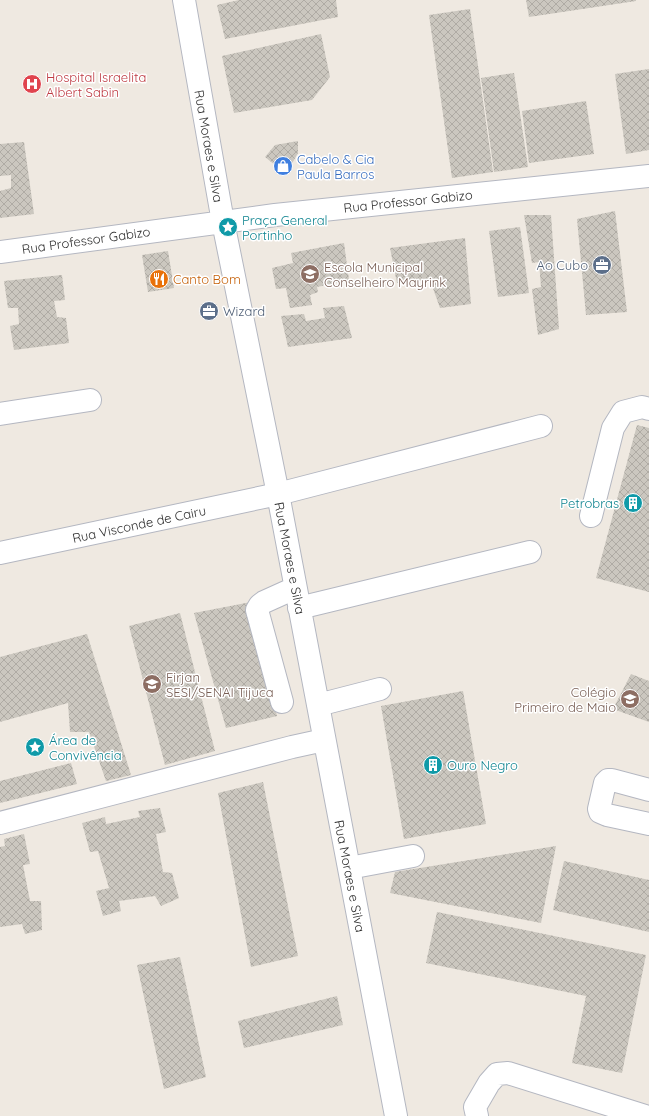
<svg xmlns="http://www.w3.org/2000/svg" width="649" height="1116" font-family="Quicksand,sans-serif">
  <defs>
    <pattern id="building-cross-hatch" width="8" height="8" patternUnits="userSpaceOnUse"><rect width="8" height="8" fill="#cbc7bf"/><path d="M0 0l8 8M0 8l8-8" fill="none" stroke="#afaba4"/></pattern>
  </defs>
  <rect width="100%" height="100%" fill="#efe9e1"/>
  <path fill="url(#building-cross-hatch)" d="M 239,0 L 336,0 L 338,17 L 225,39 L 217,5 Z
    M 526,0 L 636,0 L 636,1 L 529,17 Z
    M 470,9 L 493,172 L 452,178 L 429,15 Z
    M 321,34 L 330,77 L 312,100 L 234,113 L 222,56 Z
    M 649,69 L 649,150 L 626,154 L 615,74 Z
    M 514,73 L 528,167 L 494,172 L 481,78 Z
    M 586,101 L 594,154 L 529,163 L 522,111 Z
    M 298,141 L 298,153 L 286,174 L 265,157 L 275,145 Z
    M 24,142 L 34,214 L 0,218 L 0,191 L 11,188 L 11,175 L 0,176 L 0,144 Z
    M 615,211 L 627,312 L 586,315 L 577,219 Z
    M 524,215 L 551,215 L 559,329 L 538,335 L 532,289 L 541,287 L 539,262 L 532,263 Z
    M 520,227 L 529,293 L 498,297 L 489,231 Z
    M 465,238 L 471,304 L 440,308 L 430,280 L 397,283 L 390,248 Z
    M 344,243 L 349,280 L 317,287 L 318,292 L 310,295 L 312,305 L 290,308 L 286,288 L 276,289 L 272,268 L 293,263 L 291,253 Z
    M 168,251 L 174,288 L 148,292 L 142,255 Z
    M 62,275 L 65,300 L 54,301 L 57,317 L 66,318 L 69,343 L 14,350 L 10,326 L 19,324 L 18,308 L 8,308 L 4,281 Z
    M 344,306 L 352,338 L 288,347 L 281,316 L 304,314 L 306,321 L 325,318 L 323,308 Z
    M 637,425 L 649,428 L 649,592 L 596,578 Z
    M 251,602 L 277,716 L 226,728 L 194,613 Z
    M 180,613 L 215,751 L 165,765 L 129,626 Z
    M 87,634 L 131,775 L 106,781 L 89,732 L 70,732 L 68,703 L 0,722 L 0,657 Z
    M 631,674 L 649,681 L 649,722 L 613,709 Z
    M 463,691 L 486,824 L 404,839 L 381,706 Z
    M 71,763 L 77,784 L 0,803 L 0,781 Z
    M 263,782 L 298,956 L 251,967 L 218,793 Z
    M 160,808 L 166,832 L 156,834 L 163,872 L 172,873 L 179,898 L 161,906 L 155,896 L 119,901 L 121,911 L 103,916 L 96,891 L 109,888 L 98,851 L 90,852 L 82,823 L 105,817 L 106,824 L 140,817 L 138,811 Z
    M 24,834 L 30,864 L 23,865 L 30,901 L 41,901 L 42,930 L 25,934 L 22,924 L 0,927 L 0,847 L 5,846 L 4,839 Z
    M 556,846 L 541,923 L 390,893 L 395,872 Z
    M 564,861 L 649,880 L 649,932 L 553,910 Z
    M 437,912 L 646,955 L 622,1073 L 572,1063 L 586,996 L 426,963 Z
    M 180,957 L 206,1077 L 164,1089 L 137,965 Z
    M 337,996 L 343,1025 L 244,1048 L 238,1021 Z"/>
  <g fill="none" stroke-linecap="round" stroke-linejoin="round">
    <g stroke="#b4b7c1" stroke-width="24">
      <path id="minor" d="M 184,0 L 223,222 L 278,494 L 396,1116
        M 0,252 L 275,215 L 649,176
        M 0,414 L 90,400
        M 591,516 L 613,428 L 623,412 L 642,407 L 649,409
        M 0,553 L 278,494 L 541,426
        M 299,608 L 530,552
        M 282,702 L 257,610 L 260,605 L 264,602 L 295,588
        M 318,705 L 380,689
        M 649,790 L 612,780 L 608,780 L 605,783 L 599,809 L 600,812 L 607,815 L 649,824
        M 0,823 L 292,747 L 324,740
        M 349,868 L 413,856
        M 477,1116 L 475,1107 L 489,1083 L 497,1074 L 508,1073 L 645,1116"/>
    </g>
    <use href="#minor" stroke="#fff" stroke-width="22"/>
  </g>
  <defs>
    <g id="hospital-disc" transform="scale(1)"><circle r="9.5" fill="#e0444e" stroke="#fff"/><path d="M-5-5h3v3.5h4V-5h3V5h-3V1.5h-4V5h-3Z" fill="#fff"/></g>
    <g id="shop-disc" transform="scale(1)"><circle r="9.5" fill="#3f7fe0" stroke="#fff"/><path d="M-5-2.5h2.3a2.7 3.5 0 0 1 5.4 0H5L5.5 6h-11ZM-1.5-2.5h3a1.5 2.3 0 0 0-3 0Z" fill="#fff"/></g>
    <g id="sight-disc" transform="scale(1)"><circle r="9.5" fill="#0f9aa8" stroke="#fff"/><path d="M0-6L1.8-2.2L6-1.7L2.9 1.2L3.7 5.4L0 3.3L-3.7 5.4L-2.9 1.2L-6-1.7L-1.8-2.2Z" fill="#fff"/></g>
    <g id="office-disc" transform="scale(1)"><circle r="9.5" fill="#5c6f8a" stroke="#fff"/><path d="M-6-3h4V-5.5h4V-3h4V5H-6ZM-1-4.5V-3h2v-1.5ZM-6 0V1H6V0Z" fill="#fff"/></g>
    <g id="school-disc" transform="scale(1)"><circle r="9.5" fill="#8d6e63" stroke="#fff"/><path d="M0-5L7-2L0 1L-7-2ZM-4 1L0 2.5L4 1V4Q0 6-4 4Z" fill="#fff"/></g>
    <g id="restaurant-disc" transform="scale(1)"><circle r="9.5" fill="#e8710a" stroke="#fff"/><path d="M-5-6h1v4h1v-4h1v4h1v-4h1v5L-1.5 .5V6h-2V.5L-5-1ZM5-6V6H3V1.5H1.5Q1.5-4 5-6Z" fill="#fff"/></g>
    <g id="building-disc" transform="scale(1)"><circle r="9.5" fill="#0f9aa8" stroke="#fff"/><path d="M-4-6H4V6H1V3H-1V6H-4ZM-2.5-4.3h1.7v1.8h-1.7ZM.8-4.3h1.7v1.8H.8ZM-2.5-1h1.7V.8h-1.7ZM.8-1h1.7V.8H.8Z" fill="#fff"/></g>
    <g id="university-disc" transform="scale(1)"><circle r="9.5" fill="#8d6e63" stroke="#fff"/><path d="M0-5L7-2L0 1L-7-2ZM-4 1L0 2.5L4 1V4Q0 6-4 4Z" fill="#fff"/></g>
  </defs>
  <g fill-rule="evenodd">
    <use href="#hospital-disc" x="32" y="84"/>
    <use href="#shop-disc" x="283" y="166"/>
    <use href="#sight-disc" x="228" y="227"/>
    <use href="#office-disc" x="602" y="265"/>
    <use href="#school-disc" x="310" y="274"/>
    <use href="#restaurant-disc" x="159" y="279"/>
    <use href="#office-disc" x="209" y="311"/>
    <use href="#building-disc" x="633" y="503"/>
    <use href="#university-disc" x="152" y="684"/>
    <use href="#school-disc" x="630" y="699"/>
    <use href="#sight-disc" x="35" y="747"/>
    <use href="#building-disc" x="433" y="765"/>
  </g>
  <g text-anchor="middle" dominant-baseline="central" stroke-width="3" stroke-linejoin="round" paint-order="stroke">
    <g font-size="13" fill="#be3a42" stroke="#fff" text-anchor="start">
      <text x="46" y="77">Hospital Israelita<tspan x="46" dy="15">Albert Sabin</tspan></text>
    </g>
    <g font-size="13" fill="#2e2e2e" stroke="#fff">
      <text transform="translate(209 146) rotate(80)">Rua Moraes e Silva</text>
      <text transform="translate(408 201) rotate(-6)">Rua Professor Gabizo</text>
      <text transform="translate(86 240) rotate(-8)">Rua Professor Gabizo</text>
      <text transform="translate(139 524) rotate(-12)">Rua Visconde de Cairu</text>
      <text transform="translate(290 558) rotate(79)">Rua Moraes e Silva</text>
      <text transform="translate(350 876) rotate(79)">Rua Moraes e Silva</text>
    </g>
    <g font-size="13" fill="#366cbe" stroke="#fff" text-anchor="start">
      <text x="297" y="159">Cabelo &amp; Cia<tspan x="297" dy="15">Paula Barros</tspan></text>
    </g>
    <g font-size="13" fill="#0d838f" stroke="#fff" text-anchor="start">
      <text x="242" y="220">Praça General<tspan x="242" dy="15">Portinho</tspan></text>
      <text x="619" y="503" text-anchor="end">Petrobras</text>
      <text x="49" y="740">Área de<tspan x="49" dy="15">Convivência</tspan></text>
      <text x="447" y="765">Ouro Negro</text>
    </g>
    <g font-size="13" fill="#4e5e75" stroke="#fff" text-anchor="end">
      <text x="588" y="265">Ao Cubo</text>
      <text x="223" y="311" text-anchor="start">Wizard</text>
    </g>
    <g font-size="13" fill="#785e54" stroke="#fff" text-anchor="start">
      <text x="324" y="267">Escola Municipal<tspan x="324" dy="15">Conselheiro Mayrink</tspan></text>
      <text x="166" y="677">Firjan<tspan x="166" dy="15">SESI/SENAI Tijuca</tspan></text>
      <text x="616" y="692" text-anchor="end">Colégio<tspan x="616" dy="15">Primeiro de Maio</tspan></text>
    </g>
    <g font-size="13" fill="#c56008" stroke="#fff" text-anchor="start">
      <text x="173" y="279">Canto Bom</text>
    </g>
  </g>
</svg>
